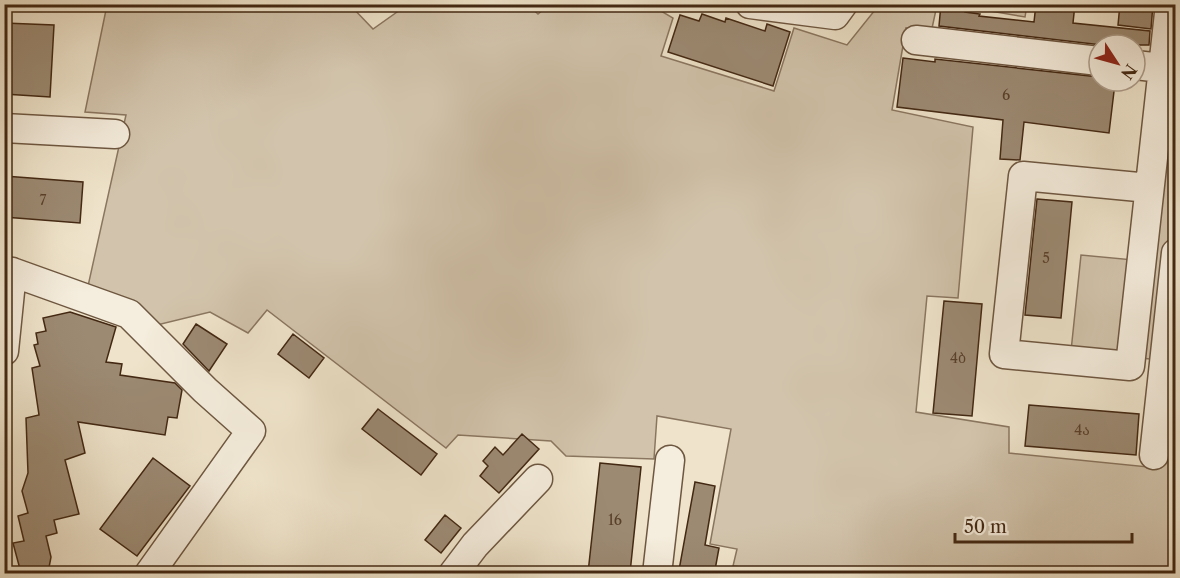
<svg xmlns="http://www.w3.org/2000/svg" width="1180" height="578" font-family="'Libre Caslon Text','Noto Serif Georgian',serif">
  <rect width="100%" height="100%" fill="#efe4cb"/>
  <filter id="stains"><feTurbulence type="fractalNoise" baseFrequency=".00333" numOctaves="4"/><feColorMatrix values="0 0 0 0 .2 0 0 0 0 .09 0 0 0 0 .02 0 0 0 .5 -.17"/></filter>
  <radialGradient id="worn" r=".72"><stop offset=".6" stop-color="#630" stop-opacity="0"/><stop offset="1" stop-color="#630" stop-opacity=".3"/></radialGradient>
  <path fill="#d2c4ac" stroke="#8a7660" stroke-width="1.5" d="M 107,5 L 350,5 L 373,29 L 407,5 L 528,5 L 538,14 L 549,5 L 651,5 L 673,18 L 661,56 L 774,91 L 794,28 L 847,45 L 879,5 L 937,5 L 931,33 L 906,28 L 892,110 L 973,127 L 958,298 L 927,296 L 916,412 L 1009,427 L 1009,453 L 1158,468 L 1164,417 L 1175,419 L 1175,573 L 790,574 L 733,566 L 737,549 L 710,544 L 731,429 L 657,416 L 654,459 L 566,456 L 551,441 L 458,435 L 446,448 L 267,310 L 248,333 L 210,312 L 157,325 L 88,286 L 126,115 L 85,112 Z
    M 978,5 L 1027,5 L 1025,17 L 979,9 Z
    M 1159,121 L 1175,123 L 1175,337 L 1160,360 L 1071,351 L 1081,255 L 1144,261 Z"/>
  <path fill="#9c8a73" stroke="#432813" stroke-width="1.5" d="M 941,4 L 966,4 L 965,12 L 980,14 L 979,16 L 1034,22 L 1036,4 L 1075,4 L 1073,23 L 1150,31 L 1149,45 L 1102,45 L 939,26 Z
    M 1120,4 L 1153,4 L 1151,29 L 1118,25 Z
    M 702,14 L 725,22 L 726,18 L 765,31 L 767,24 L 790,32 L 773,86 L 668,52 L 680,15 L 699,21 Z
    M 4,23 L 54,25 L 50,97 L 4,94 Z
    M 903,58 L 935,62 L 935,59 L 1099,77 L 1099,81 L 1115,83 L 1109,133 L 1024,122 L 1020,160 L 1000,159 L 1003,120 L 897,107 Z
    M 4,176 L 83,182 L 80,223 L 4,217 Z
    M 1037,199 L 1072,202 L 1061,318 L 1025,315 Z
    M 944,301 L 982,304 L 972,416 L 933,413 Z
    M 70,312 L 116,327 L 106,362 L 122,364 L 120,375 L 175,383 L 182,390 L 177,418 L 168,417 L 165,435 L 78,422 L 85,453 L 65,460 L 79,514 L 54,520 L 57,533 L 46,536 L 51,557 L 48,573 L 21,573 L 13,543 L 24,541 L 18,516 L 28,513 L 22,491 L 28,473 L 26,418 L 39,415 L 32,368 L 40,366 L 34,345 L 38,344 L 36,333 L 46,331 L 43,318 Z
    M 196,324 L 227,344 L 209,371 L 183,344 Z
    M 293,334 L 324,358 L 309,378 L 278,354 Z
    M 1029,405 L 1139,414 L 1136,455 L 1025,446 Z
    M 378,409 L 437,454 L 421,475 L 362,429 Z
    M 522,434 L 539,449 L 499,493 L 480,476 L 488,466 L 483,461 L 495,447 L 503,455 Z
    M 153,458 L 190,486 L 137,556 L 100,529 Z
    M 600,463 L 641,467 L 630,573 L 588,573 Z
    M 695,482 L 715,486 L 705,545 L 719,548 L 715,570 L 701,568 L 700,573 L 679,570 Z
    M 445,515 L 461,528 L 441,553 L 425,540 Z"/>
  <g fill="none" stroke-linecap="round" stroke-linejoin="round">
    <g stroke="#6e5741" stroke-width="31">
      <path id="minor" d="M 750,4 L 835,15 L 843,4
        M 916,40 L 1099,61
        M 1135,65 L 1162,68
        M 4,128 L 115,134
        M 1149,188 L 1023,176 L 1004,354 L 1130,366 L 1170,4
        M 4,271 L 12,272 L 129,314 L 205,390 L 251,431 L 149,574
        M 4,351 L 12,272
        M 1154,455 L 1176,253
        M 453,574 L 475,545 L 538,479
        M 657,574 L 670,460"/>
    </g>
    <use href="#minor" stroke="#f5eddd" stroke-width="28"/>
  </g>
  <g text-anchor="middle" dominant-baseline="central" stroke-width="4.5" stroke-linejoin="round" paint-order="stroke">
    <g font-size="14" fill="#59402b">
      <text x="1006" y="95">6</text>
      <text x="43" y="200">7</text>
      <text x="1046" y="258">5</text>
      <text x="958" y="358">4ბ</text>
      <text x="1082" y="430">4ა</text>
      <text x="615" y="520">16</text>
    </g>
  </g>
  <rect width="1180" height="578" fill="none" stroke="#efe4cb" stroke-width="24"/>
  <rect x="6" y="6" width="1168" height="566" fill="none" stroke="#432813" stroke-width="3"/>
  <rect x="12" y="12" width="1156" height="554" fill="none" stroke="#432813" stroke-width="1.5"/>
  <g transform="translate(1117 63) rotate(126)"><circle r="28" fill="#f5eddd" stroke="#ae9e8c" stroke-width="1.5"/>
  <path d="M0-4.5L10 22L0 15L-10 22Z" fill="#8f2418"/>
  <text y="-9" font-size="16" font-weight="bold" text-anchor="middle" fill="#432813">N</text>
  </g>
  <path d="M955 533v9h177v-9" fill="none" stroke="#432813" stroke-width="3"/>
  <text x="964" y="533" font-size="18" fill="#432813" stroke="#f5eddd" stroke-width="4.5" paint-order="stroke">50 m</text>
  <rect width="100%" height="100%" filter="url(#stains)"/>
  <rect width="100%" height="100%" fill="url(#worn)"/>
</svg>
